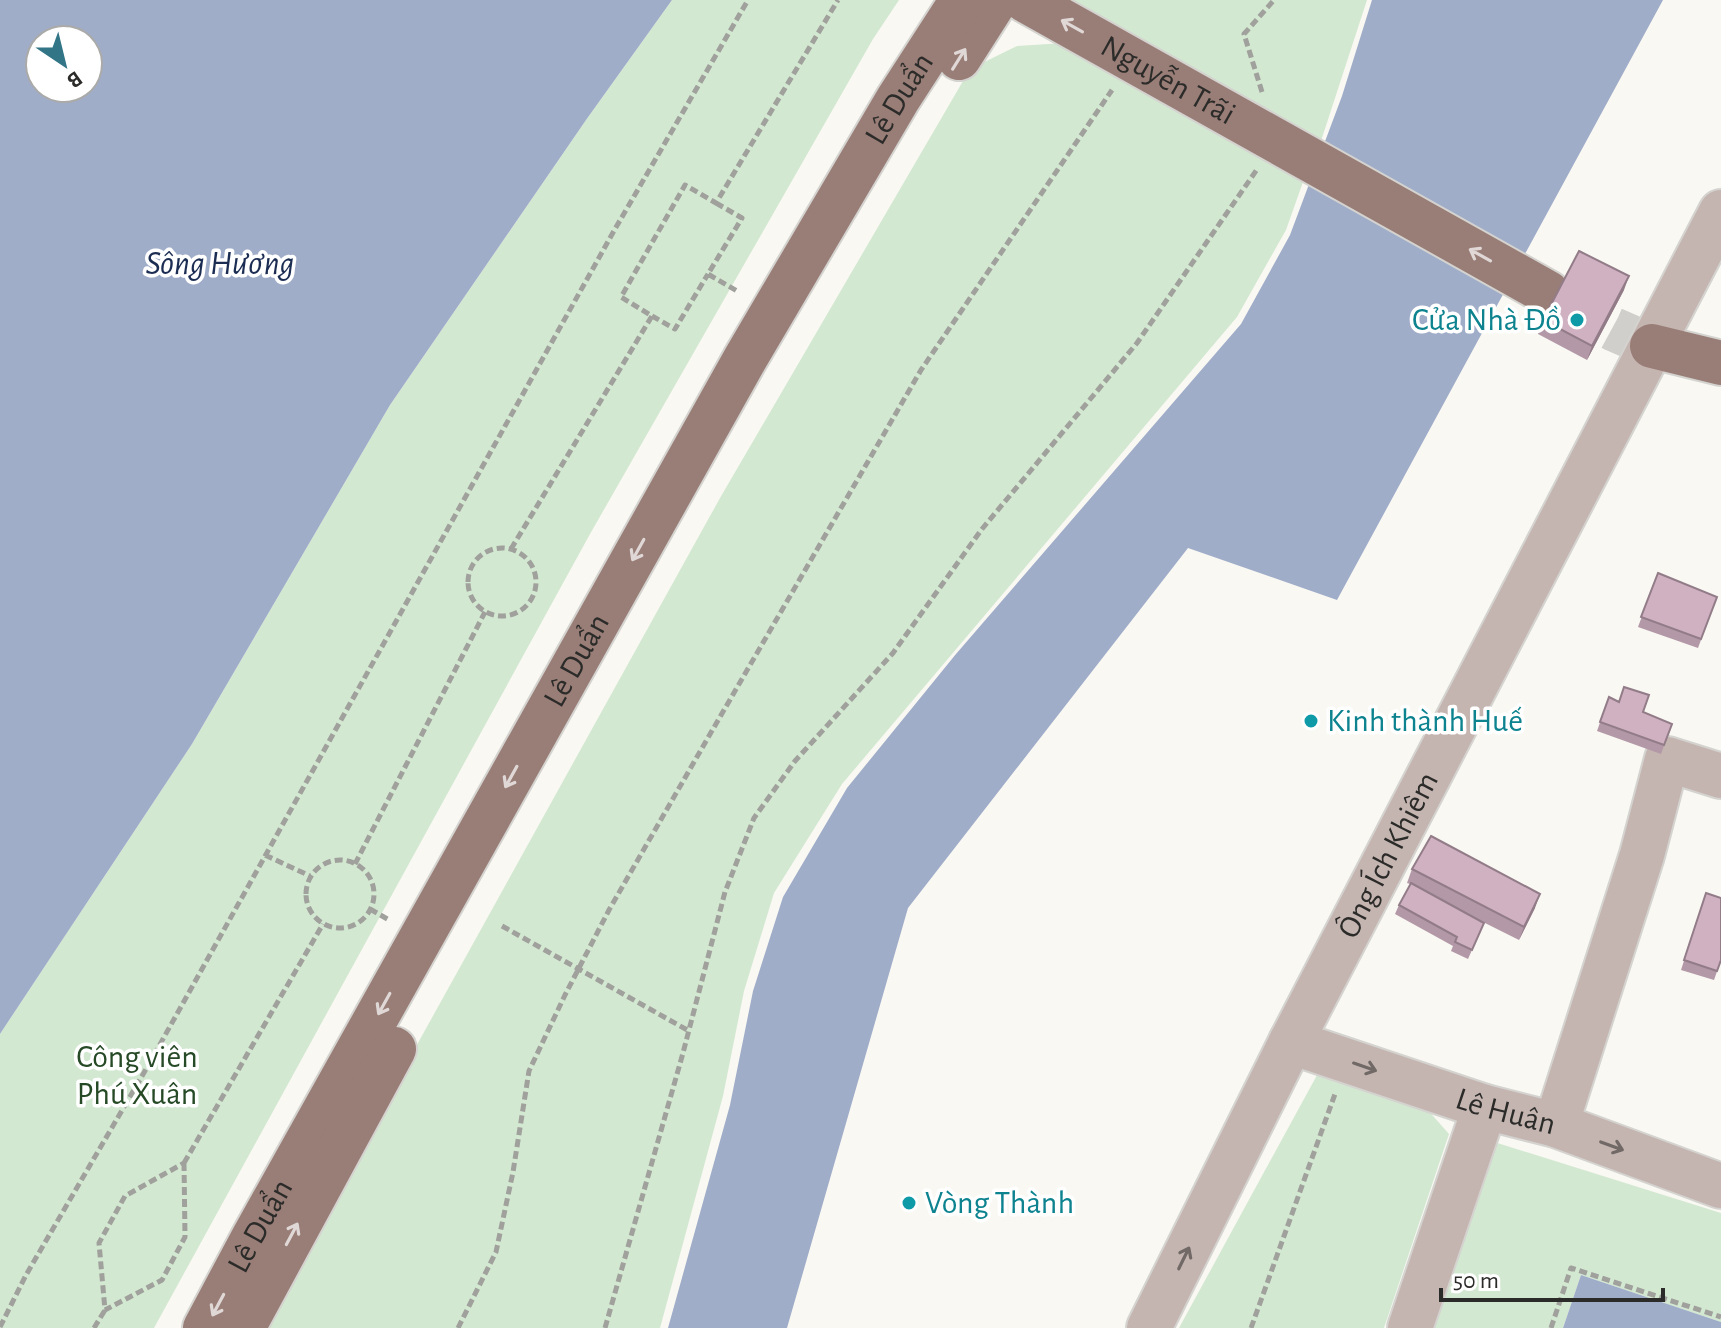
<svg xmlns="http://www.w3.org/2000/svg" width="1721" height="1328" font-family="'Alegreya Sans',sans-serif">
  <rect width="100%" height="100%" fill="#f9f8f3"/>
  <path fill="#d3e8d1" d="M 672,0 L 899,0 L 873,39 L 590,534 L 154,1328 L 0,1328 L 0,1034 L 192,744 L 390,405 L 586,120 Z
    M 1062,0 L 1367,0 L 1321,141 L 1310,148 Z
    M 1064,43 L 1300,166 L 1303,182 L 1286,230 L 1237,317 L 842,784 L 774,893 L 744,991 L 723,1096 L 660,1328 L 260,1328 L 720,498 L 970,69 L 1017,46 Z
    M 1322,1066 L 1419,1100 L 1449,1134 L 1384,1328 L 1179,1328 Z
    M 1475,1136 L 1721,1213 L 1721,1322 L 1581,1275 L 1563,1328 L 1410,1328 Z"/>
  <path fill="#a0adc9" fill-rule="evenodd" d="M 0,0 L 672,0 L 586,120 L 390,405 L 192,744 L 0,1034 ZM 88,40 L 88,88 L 40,88 L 40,40 Z
    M 1372,0 L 1663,0 L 1337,600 L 1188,548 L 908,908 L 787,1328 L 668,1328 L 730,1105 L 753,991 L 783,897 L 847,788 L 956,654 L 1241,324 L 1290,235 L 1342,96 Z
    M 1581,1275 L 1721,1322 L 1721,1328 L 1563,1328 Z"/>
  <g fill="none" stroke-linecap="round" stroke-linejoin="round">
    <path stroke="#d0cfcb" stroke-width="44" stroke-dasharray="44 22" stroke-linecap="butt" d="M 1554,297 L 1613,329 L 1652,346"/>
    <g stroke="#d4d3cf" stroke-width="48">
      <g id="minor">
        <path id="s1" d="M 1291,1042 L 1485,1107 L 1556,1125 L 1721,1186"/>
        <path d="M 1556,1125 L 1642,855 L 1667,759 L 1721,776"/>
        <path id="s2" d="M 1149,1328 L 1291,1042 L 1721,212"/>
        <path d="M 1410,1328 L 1485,1107"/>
      </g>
    </g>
    <g stroke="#d4d3cf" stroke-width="48">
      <g id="major">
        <path id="s3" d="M 1025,0 L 1548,293"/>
        <path d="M 959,58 L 996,0"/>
        <path d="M 1652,346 L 1721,363"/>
        <path id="s4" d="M 205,1328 L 253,1238 L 745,359 L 898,99 L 962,0"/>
        <path d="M 243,1328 L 394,1049"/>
      </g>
    </g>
    <path stroke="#a0a09c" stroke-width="5" stroke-dasharray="8 4" stroke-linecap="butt" d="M 1262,92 L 1244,34 L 1274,0
      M 716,203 L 742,218 L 708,274 L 737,291
      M 652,316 L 675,329 L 708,274
      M468 582a34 34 0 1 1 68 0a34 34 0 1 1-68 0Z
      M 511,549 L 652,316 L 621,297 L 685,185 L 716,203 L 838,0
      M 265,855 L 310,876
      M306 894a34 34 0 1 1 68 0a34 34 0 1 1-68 0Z
      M 355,864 L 485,612
      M 370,909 L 389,920
      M 502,926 L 689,1031
      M 184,1163 L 185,1237 L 162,1280 L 105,1310 L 99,1243 L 125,1196 Z
      M 184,1163 L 323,924
      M 0,1327 L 26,1275 L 149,1064 L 615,229 L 748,0
      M 94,1328 L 105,1310
      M 458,1328 L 496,1252 L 513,1172 L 529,1071 L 565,995 L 609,910 L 713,729 L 921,370 L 1112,90
      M 605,1328 L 683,1053 L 725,892 L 754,818 L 795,761 L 893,653 L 982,529 L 1137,343 L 1258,168
      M 1251,1328 L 1335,1094
      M 1551,1328 L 1571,1268 L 1721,1317"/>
    <use href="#minor" stroke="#c5b5b1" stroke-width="44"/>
    <use href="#major" stroke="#997d77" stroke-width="44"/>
  </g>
  <path fill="#b398a7" d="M 1624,290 L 1587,360 L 1538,334 L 1543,320 Z
    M 1658,573 L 1717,597 L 1698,648 L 1638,627 Z
    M 1609,697 L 1672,724 L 1661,754 L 1597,731 Z
    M 1412,869 L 1535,908 L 1519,940 L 1469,915 L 1480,932 L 1468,959 L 1451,951 L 1453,946 L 1395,914 L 1399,905 L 1410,884 L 1407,883 Z
    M 1706,893 L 1721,960 L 1714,980 L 1681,970 Z"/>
  <path fill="#927c88" d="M 1629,276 L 1624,290 L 1587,360 L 1592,346 Z
    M 1540,894 L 1535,908 L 1519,940 L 1524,927 Z"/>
  <path fill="#d0b1c2" stroke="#927c88" stroke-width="2" d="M 1579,251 L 1629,276 L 1592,346 L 1543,320 Z
    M 1658,573 L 1717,597 L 1701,639 L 1641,617 Z
    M 1624,687 L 1649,695 L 1643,712 L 1672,724 L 1664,745 L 1600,722 L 1609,697 L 1619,702 Z
    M 1431,836 L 1540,894 L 1524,927 L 1412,869 Z
    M 1411,883 L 1484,923 L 1472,950 L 1455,942 L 1457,937 L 1399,905 Z
    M 1706,893 L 1721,898 L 1721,960 L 1717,971 L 1684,960 Z"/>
  <defs><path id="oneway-shaft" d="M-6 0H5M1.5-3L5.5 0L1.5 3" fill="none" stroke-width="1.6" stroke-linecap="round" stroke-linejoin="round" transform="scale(2)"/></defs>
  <g stroke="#e0d8d6">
    <use href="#oneway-shaft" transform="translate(1072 26) rotate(-151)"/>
    <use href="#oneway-shaft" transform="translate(959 59) rotate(-58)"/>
    <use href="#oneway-shaft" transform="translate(1480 255) rotate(-151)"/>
    <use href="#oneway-shaft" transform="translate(638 550) rotate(119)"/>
    <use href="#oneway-shaft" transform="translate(511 777) rotate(119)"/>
    <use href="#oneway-shaft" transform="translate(384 1004) rotate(119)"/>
    <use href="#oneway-shaft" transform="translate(292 1234) rotate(-62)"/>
    <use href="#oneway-shaft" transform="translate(218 1305) rotate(118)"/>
  </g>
  <g stroke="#706966">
    <use href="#oneway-shaft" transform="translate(1365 1067) rotate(19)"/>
    <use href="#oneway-shaft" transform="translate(1612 1146) rotate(20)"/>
    <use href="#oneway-shaft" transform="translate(1184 1258) rotate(-64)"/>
  </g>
  <g fill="#0f9aa8" stroke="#fff" stroke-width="3">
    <circle cx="1577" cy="320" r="8"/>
    <circle cx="1311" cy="721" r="8"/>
    <circle cx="909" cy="1203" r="8"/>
  </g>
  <g text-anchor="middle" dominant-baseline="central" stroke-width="7" stroke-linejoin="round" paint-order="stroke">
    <g font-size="32" fill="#2b2b29" stroke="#fff">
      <text stroke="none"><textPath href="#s3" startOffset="164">Nguyễn Trãi</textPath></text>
      <text stroke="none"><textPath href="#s4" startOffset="1412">Lê Duẩn</textPath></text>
      <text stroke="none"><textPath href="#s4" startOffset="764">Lê Duẩn</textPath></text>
      <text stroke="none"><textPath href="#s2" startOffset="530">Ông Ích Khiêm</textPath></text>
      <text stroke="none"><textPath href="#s1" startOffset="226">Lê Huân</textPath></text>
      <text stroke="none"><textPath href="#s4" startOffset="116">Lê Duẩn</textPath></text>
    </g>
    <g font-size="32" fill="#0d838f" stroke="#fff" text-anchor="start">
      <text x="1561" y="320" text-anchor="end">Cửa Nhà Đồ</text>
      <text x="1327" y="721">Kinh thành Huế</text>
      <text x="925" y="1203">Vòng Thành</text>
    </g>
    <g font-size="32" fill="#264926" stroke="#fff">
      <text x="137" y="1057">Công viên<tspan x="137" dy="37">Phú Xuân</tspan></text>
    </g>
    <g font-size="34" font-style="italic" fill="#1c2d53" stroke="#fff">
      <text x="220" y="264">Sông Hương</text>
    </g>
  </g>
  <g transform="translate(64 64) rotate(145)"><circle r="38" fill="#ffffff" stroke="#aaaaa9" stroke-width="2"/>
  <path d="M0-6L14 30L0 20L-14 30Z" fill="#327586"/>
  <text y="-12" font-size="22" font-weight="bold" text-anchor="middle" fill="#2b2b29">B</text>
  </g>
  <path d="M1441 1288v12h222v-12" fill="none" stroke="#2b2b29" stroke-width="4"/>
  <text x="1453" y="1288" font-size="24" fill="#2b2b29" stroke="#ffffff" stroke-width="6" paint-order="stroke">50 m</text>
</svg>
